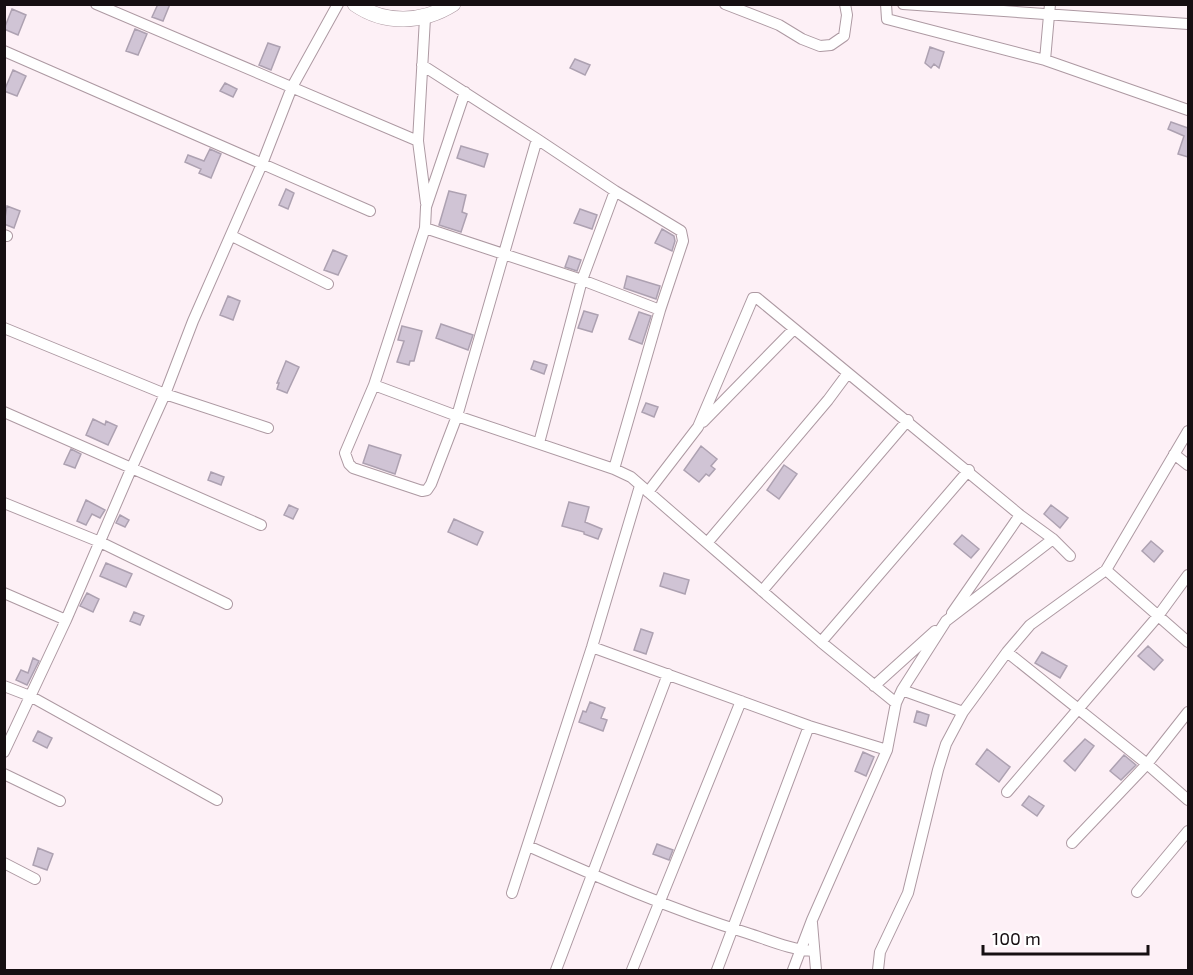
<svg xmlns="http://www.w3.org/2000/svg" width="1193" height="975" font-family="'Exo 2',sans-serif">
  <rect width="100%" height="100%" fill="#fdf0f6"/>
  <path fill="#d0c4d5" stroke="#ada1b1" stroke-width="1.5" d="M 158,4 L 170,4 L 163,21 L 152,17 Z
    M 12,9 L 26,15 L 18,35 L 4,29 Z
    M 135,29 L 147,34 L 138,55 L 126,51 Z
    M 268,43 L 280,47 L 271,70 L 259,65 Z
    M 930,47 L 944,52 L 939,68 L 934,64 L 931,68 L 925,63 Z
    M 575,59 L 590,65 L 585,75 L 570,68 Z
    M 13,70 L 26,76 L 17,96 L 4,91 Z
    M 225,83 L 237,89 L 233,97 L 220,91 Z
    M 1171,122 L 1188,128 L 1188,157 L 1178,154 L 1184,136 L 1168,129 Z
    M 461,146 L 488,154 L 484,167 L 457,158 Z
    M 210,149 L 221,154 L 211,178 L 199,173 L 201,169 L 185,162 L 188,155 L 204,161 Z
    M 286,189 L 294,193 L 288,209 L 279,205 Z
    M 449,191 L 466,195 L 462,212 L 467,214 L 461,232 L 439,225 Z
    M 7,206 L 20,211 L 14,228 L 4,224 Z
    M 580,209 L 597,215 L 592,229 L 574,223 Z
    M 662,229 L 674,236 L 675,241 L 672,251 L 655,243 Z
    M 333,250 L 347,256 L 338,275 L 324,270 Z
    M 569,256 L 581,260 L 577,271 L 565,267 Z
    M 627,276 L 660,286 L 656,299 L 624,288 Z
    M 228,296 L 240,301 L 233,320 L 220,315 Z
    M 584,311 L 598,315 L 592,332 L 578,328 Z
    M 639,312 L 651,316 L 642,344 L 629,339 Z
    M 441,324 L 473,335 L 468,350 L 436,338 Z
    M 402,326 L 422,331 L 414,361 L 410,361 L 409,365 L 397,362 L 404,341 L 398,340 Z
    M 286,361 L 299,367 L 287,393 L 277,389 L 279,383 L 277,383 Z
    M 534,361 L 547,365 L 544,374 L 531,369 Z
    M 646,403 L 658,407 L 654,417 L 642,412 Z
    M 93,419 L 105,425 L 106,421 L 117,426 L 108,445 L 86,435 Z
    M 369,445 L 401,455 L 395,474 L 363,463 Z
    M 701,446 L 717,459 L 711,466 L 715,469 L 709,476 L 706,474 L 699,482 L 684,470 Z
    M 71,449 L 81,454 L 75,468 L 64,464 Z
    M 784,465 L 797,474 L 779,499 L 767,490 Z
    M 211,472 L 224,477 L 221,485 L 208,480 Z
    M 86,500 L 105,510 L 100,518 L 92,514 L 86,525 L 77,521 Z
    M 569,502 L 589,507 L 585,522 L 602,529 L 598,539 L 584,534 L 584,532 L 562,526 Z
    M 289,505 L 298,509 L 293,519 L 284,515 Z
    M 1051,505 L 1068,518 L 1060,528 L 1044,514 Z
    M 120,515 L 129,520 L 125,527 L 116,523 Z
    M 454,519 L 483,532 L 477,545 L 448,532 Z
    M 962,535 L 979,549 L 971,558 L 954,544 Z
    M 1151,541 L 1163,551 L 1154,562 L 1142,551 Z
    M 106,563 L 132,574 L 126,587 L 100,576 Z
    M 664,573 L 689,580 L 685,594 L 660,586 Z
    M 87,593 L 99,599 L 93,612 L 80,606 Z
    M 134,612 L 144,616 L 140,625 L 130,621 Z
    M 641,629 L 653,633 L 646,654 L 634,650 Z
    M 1148,646 L 1163,660 L 1154,670 L 1138,656 Z
    M 1042,652 L 1067,666 L 1060,678 L 1035,663 Z
    M 33,658 L 39,661 L 27,685 L 16,680 L 21,670 L 28,673 Z
    M 590,702 L 605,708 L 601,718 L 607,720 L 603,731 L 579,722 L 583,711 L 586,712 Z
    M 917,711 L 929,715 L 926,726 L 914,722 Z
    M 38,731 L 52,738 L 47,748 L 33,741 Z
    M 1085,739 L 1094,746 L 1075,771 L 1064,761 Z
    M 987,749 L 1010,767 L 999,782 L 976,764 Z
    M 863,752 L 874,757 L 866,776 L 855,771 Z
    M 1124,755 L 1136,765 L 1121,780 L 1110,771 Z
    M 1029,796 L 1044,806 L 1037,816 L 1022,805 Z
    M 657,844 L 673,850 L 669,860 L 653,854 Z
    M 38,848 L 53,854 L 47,870 L 33,865 Z"/>
  <g fill="none" stroke-linecap="round" stroke-linejoin="round">
    <g stroke="#ad99a2" stroke-width="12">
      <path id="street" d="M 96,4 L 418,141
        M 725,4 L 779,25 L 802,39 L 820,46 L 831,45 L 844,36 L 847,15 L 845,4
        M 886,4 L 887,19 L 1045,60 L 1188,110
        M 903,4 L 1188,24
        M 425,18 L 418,141 L 426,203
        M 4,51 L 370,211
        M 1045,60 L 1050,4
        M 422,65 L 537,139 L 615,191 L 681,231 L 683,241 L 660,310 L 614,469
        M 465,92 L 426,207 L 425,228 L 374,385 L 345,453 L 349,464 L 353,468 L 422,491 L 427,490 L 431,484 L 457,416 L 537,139
        M 425,228 L 582,280 L 660,310
        M 4,235 L 7,236
        M 232,236 L 328,284
        M 4,328 L 165,394 L 268,428
        M 374,385 L 457,416 L 614,469 L 631,477 L 821,642 L 896,703
        M 4,412 L 261,525
        M 703,422 L 794,329
        M 539,443 L 582,280 L 615,191
        M 1174,454 L 1188,465
        M 648,492 L 698,427 L 753,298 L 757,298 L 848,373
        M 4,503 L 100,542 L 227,604
        M 707,543 L 828,400 L 848,373 L 1020,515 L 1053,539 L 1070,556
        M 1106,570 L 1188,642
        M 762,591 L 908,420
        M 4,593 L 66,620
        M 952,613 L 1020,515
        M 821,642 L 969,470
        M 592,647 L 809,726 L 887,750
        M 1007,652 L 1147,764 L 1188,800
        M 4,686 L 30,696 L 217,800
        M 874,686 L 935,631
        M 902,690 L 963,712
        M 4,752 L 66,620 L 132,467 L 165,394 L 193,321 L 262,164 L 292,87 L 338,4
        M 4,774 L 60,801
        M 1007,792 L 1158,616 L 1188,575
        M 1072,843 L 1147,764 L 1188,712
        M 528,846 C 600,878 672,910 747,933 C 769,940 791,950 814,951
        M 4,863 L 35,879
        M 1137,892 L 1188,831
        M 512,893 L 592,647 L 640,486
        M 812,923 L 816,970
        M 556,970 L 668,674
        M 632,970 L 741,701
        M 717,970 L 809,726
        M 793,970 L 812,920 L 887,750 L 896,703 L 902,690 L 946,621 L 1053,539
        M 878,970 L 880,952 L 908,893 L 938,770 L 946,744 L 963,712 L 1007,652 L 1030,625 L 1106,570 L 1188,431"/>
    </g>
    <g stroke="#ad99a2" stroke-width="16">
      <path id="secondary" d="M 355,4 C 385,25 423,23 453,4"/>
    </g>
    <use href="#street" stroke="#fff" stroke-width="10"/>
    <use href="#secondary" stroke="#fff" stroke-width="15"/>
  </g>
  <rect width="1193" height="975" fill="none" stroke="#160f12" stroke-width="12"/>
  <path d="M983 945v9h165v-9" fill="none" stroke="#160f12" stroke-width="3"/>
  <text x="992" y="945" font-size="18" fill="#160f12" stroke="#ffffff" stroke-width="4.5" paint-order="stroke">100 m</text>
</svg>
